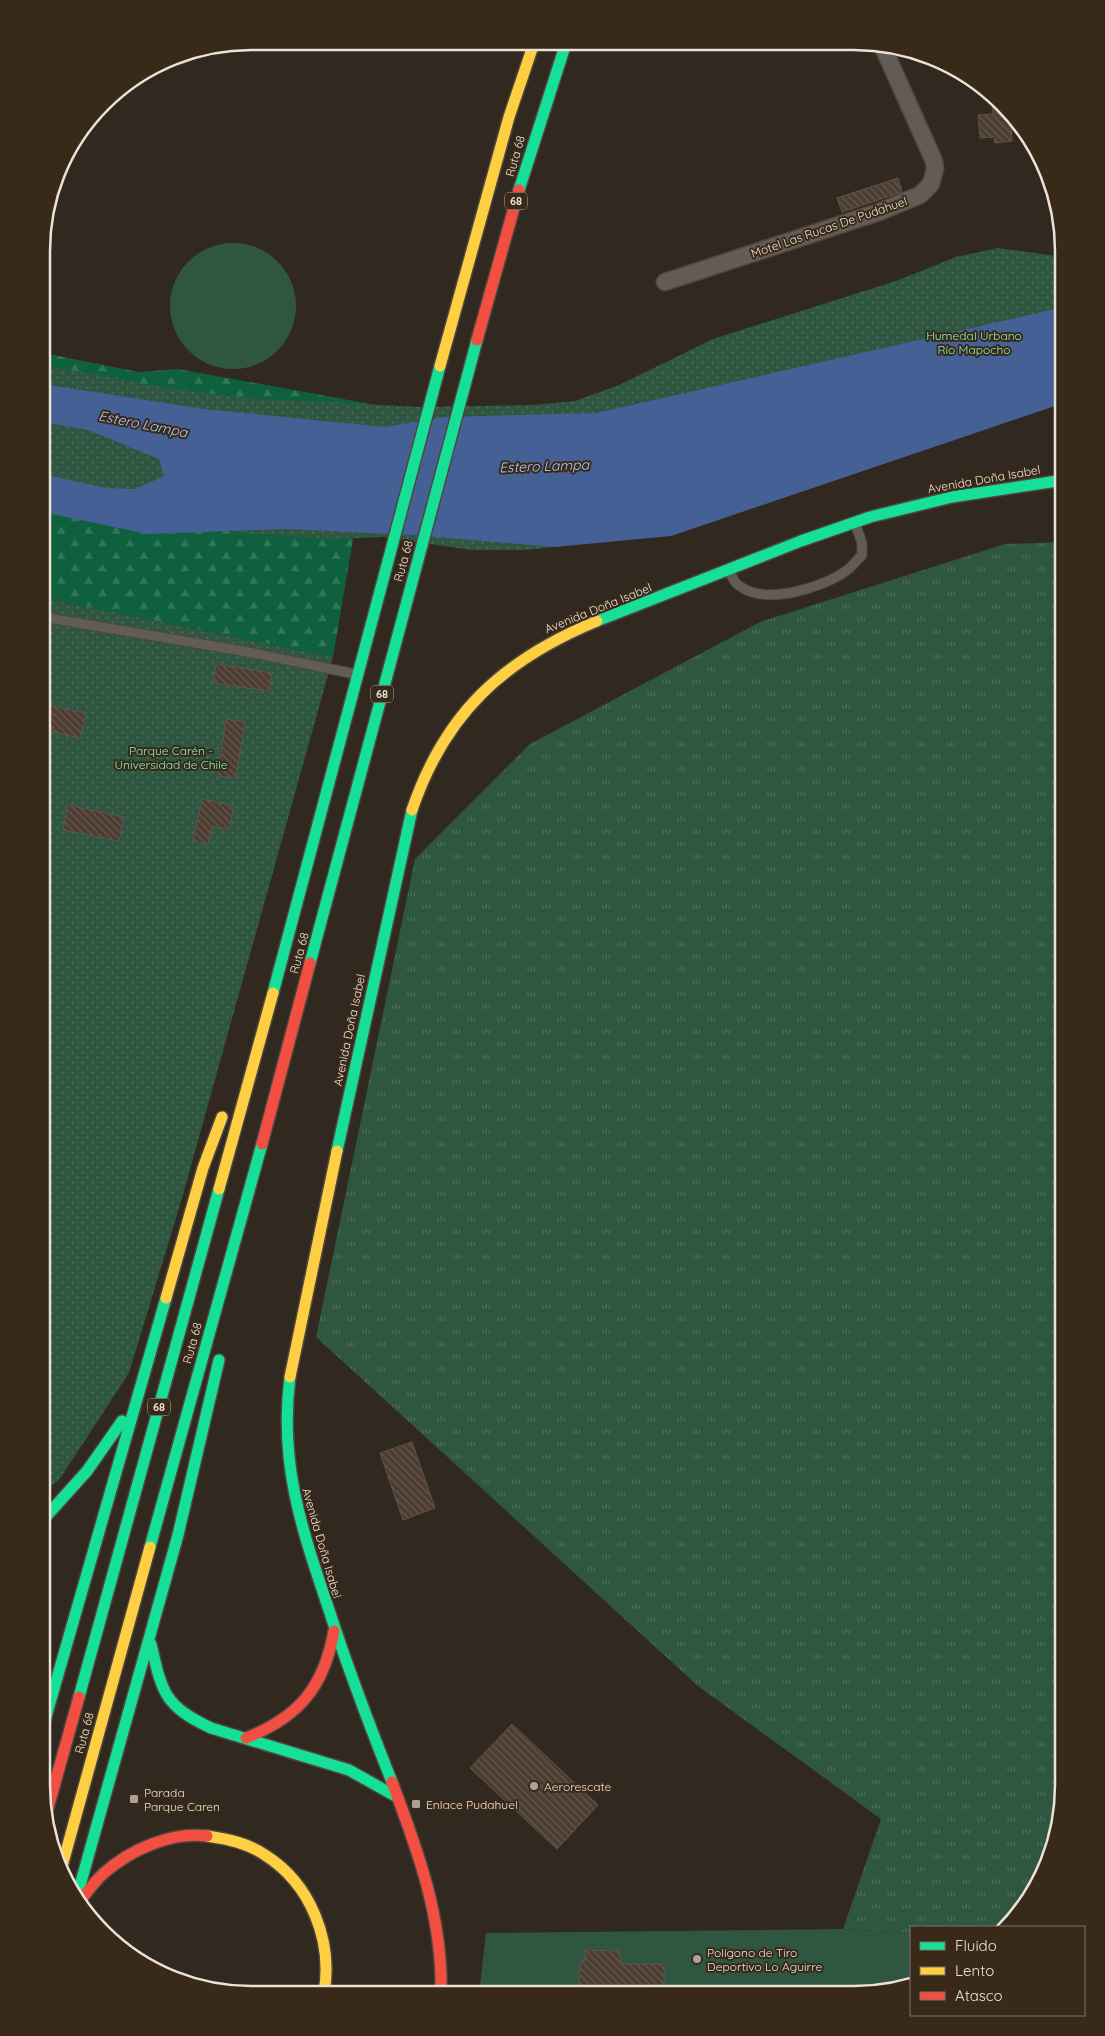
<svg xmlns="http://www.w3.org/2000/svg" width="1105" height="2036" font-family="Quicksand,sans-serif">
  <defs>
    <pattern id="grass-tufts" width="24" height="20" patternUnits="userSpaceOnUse" patternTransform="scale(1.25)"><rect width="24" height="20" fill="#2e5640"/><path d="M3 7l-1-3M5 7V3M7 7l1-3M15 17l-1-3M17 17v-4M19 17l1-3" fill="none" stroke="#4c6e5b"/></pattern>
    <pattern id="forest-firs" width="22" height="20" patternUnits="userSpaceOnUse" patternTransform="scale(1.25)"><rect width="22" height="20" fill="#0f603e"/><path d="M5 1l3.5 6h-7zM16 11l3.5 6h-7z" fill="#327659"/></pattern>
    <pattern id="park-dots" width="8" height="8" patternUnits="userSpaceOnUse" patternTransform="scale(1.25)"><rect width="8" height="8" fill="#2e5640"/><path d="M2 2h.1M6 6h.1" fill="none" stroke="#4c6e5b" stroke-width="1.8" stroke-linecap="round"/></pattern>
    <pattern id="building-back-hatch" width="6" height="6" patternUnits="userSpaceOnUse" patternTransform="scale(1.25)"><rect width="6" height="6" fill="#4c3c31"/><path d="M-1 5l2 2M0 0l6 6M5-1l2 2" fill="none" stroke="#66584e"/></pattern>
  </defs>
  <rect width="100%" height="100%" fill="#312920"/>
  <path fill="url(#grass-tufts)" d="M 1064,542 L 1063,1799 L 1048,1865 L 1020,1913 L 1005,1927 L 911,1927 L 911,1933 L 843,1929 L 881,1819 L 698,1686 L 316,1337 L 415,859 L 530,744 L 760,622 L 1005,544 Z"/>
  <path fill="url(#forest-firs)" d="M 43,353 L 139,372 L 178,369 L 376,405 L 333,657 L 43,598 Z"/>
  <path fill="url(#park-dots)" d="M 998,248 L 1064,257 L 1064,402 L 581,544 L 525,550 L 471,550 L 384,537 L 330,539 L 183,528 L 133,531 L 43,510 L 43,365 L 167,388 L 243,398 L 419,407 L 534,405 L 575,401 L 619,385 L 713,339 L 899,280 L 956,257 Z
    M 43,598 L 333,657 L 180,1205 L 129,1373 L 59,1480 L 42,1493 Z"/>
  <path fill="#2e5640" d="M170 306a63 63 0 1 1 126 0a63 63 0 1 1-126 0Z
    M 843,1929 L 911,1933 L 911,1985 L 854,1995 L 479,1994 L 486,1933 Z"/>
  <path fill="#446094" d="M 1064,307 L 1064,403 L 671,536 L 555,547 L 412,535 L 286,529 L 147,534 L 43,512 L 43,474 L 106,488 L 135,489 L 164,476 L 159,459 L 88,430 L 43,422 L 43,384 L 203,409 L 385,427 L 446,417 L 597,413 Z"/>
  <path fill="url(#building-back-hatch)" stroke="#5d544e" d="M 991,92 L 1010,114 L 1012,141 L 995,143 L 994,137 L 980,138 L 978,115 L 993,114 Z
    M 898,178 L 902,192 L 842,212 L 837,198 Z
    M 216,664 L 272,673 L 269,691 L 213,683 Z
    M 42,704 L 86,713 L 80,738 L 42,729 Z
    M 226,719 L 245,722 L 236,778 L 218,776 Z
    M 202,799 L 234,806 L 229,830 L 212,826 L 208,844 L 193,841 Z
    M 68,805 L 124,817 L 119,841 L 63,830 Z
    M 412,1442 L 435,1508 L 403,1520 L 380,1453 Z
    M 512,1724 L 598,1805 L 557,1849 L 470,1768 Z
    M 585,1950 L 620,1951 L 620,1964 L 664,1964 L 664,1994 L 579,1994 L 580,1961 L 585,1961 Z"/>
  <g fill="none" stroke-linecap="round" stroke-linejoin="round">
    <g stroke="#4f4740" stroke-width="11">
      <path id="lane" d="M 729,571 C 731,575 734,581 737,584 C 763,607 822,588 846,571 C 852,567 857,560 862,555 L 862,543 L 855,523
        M 43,617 L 248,652 L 355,674"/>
    </g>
    <g stroke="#4f4740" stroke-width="19">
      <path id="street" d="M 665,282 L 879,212 L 920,195 L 931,184 L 935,169 L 934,161 L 882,45"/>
    </g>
    <g stroke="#4f4740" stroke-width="14">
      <path id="fast" d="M 519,190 L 566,43
        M 597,621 L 801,541 L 870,517 L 952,497 L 1064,480
        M 310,963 L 477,340
        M 273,993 L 440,366
        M 337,1151 L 412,810
        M 290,1377 C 279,1462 301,1527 328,1607 C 347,1666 369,1724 392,1782
        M 42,1521 L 87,1471 L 122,1421
        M 150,1547 L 262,1144
        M 151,1644 C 162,1692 164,1706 211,1728 L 349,1770 L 397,1797
        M 79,1697 L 219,1189
        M 41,1734 L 166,1298
        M 76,1900 L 178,1535 L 219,1360"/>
    </g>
    <g stroke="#4f4740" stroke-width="14">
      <path id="slow" d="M 440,366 L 509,117 L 534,43
        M 412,810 C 445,713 503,660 597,621
        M 219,1189 L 273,993
        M 166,1298 L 203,1168 L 222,1117
        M 290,1377 L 337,1151
        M 207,1836 C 227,1839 248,1843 265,1855 C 311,1884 333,1941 324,1993
        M 61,1870 L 150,1547"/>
    </g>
    <g stroke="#4f4740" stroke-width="14">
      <path id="jam" d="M 477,340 L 519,190
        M 262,1144 L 310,963
        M 246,1738 C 299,1717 324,1687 334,1631
        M 392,1782 C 418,1851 443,1919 441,1994
        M 46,1815 L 79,1697
        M 79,1902 C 87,1892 95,1881 104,1873 C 130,1850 172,1831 207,1836"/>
    </g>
    <use href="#lane" stroke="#635c56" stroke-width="9"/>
    <use href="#street" stroke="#635c56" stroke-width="16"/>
    <use href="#fast" stroke="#16e098" stroke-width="11"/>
    <use href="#slow" stroke="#ffcf43" stroke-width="11"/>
    <use href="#jam" stroke="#f24e42" stroke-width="11"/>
  </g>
  <g fill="#aba197" stroke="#392918" stroke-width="2">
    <circle cx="534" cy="1786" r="5"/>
    <rect x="129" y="1794" width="10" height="10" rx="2.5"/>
    <rect x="411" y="1799" width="10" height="10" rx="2.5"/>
    <circle cx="697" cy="1959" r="5"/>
  </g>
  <g text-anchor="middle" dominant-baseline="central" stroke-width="4" stroke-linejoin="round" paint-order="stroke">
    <g fill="#392918" stroke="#b6aa9e" stroke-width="1">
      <rect x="505" y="192.5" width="22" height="17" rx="4"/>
      <rect x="371" y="685.5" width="22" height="17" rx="4"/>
      <rect x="148" y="1398.5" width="22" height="17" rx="4"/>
    </g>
    <g font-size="11" font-weight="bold" fill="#ece1d7">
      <text x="516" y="201">68</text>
      <text x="382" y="694">68</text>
      <text x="159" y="1407">68</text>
    </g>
    <g font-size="12" fill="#ece1d7" stroke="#392918">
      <text transform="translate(515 156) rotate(-74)">Ruta 68</text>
      <text transform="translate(829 227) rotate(-19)">Motel Las Rucas De Pudahuel</text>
      <text transform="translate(984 479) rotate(-10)">Avenida Doña Isabel</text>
      <text transform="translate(403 561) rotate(-75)">Ruta 68</text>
      <text transform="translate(598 608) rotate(-22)">Avenida Doña Isabel</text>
      <text transform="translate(299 953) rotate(-75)">Ruta 68</text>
      <text transform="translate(349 1030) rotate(-78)">Avenida Doña Isabel</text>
      <text transform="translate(192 1343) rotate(-75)">Ruta 68</text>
      <text transform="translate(322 1543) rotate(74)">Avenida Doña Isabel</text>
      <text transform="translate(84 1733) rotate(-75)">Ruta 68</text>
    </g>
    <g font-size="12" fill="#82f1b8" stroke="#392918">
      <text x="974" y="335">Humedal Urbano<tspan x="974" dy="14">Río Mapocho</tspan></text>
      <text x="171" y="750">Parque Carén -<tspan x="171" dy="14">Universidad de Chile</tspan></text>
    </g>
    <g font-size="12" fill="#ece1d7" stroke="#392918" text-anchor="start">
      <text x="544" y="1786">Aerorescate</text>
      <text x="144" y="1792">Parada<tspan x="144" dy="14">Parque Caren</tspan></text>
      <text x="426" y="1804">Enlace Pudahuel</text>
      <text x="707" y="1952">Polígono de Tiro<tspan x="707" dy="14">Deportivo Lo Aguirre</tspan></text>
    </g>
    <g font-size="14" font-style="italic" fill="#afcbff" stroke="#392918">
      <text transform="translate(143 424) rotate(11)">Estero Lampa</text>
      <text transform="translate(544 466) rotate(-2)">Estero Lampa</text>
    </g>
  </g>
  <path d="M0 0H1105V2036H0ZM251 50H854A201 201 0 0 1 1055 251V1785A201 201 0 0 1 854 1986H251A201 201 0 0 1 50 1785V251A201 201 0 0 1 251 50Z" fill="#392918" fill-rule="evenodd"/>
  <path fill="none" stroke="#ece1d7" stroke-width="2.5" d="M251 50H854A201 201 0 0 1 1055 251V1785A201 201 0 0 1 854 1986H251A201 201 0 0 1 50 1785V251A201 201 0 0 1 251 50Z"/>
  <rect x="910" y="1926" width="175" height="90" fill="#392918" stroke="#817364"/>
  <rect x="920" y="1942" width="25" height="8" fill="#16e098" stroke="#817364"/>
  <text x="955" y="1951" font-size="15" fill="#ece1d7">Fluido</text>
  <rect x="920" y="1967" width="25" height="8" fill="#ffcf43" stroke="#817364"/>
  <text x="955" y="1976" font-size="15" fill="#ece1d7">Lento</text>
  <rect x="920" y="1992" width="25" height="8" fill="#f24e42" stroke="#817364"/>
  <text x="955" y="2001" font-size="15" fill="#ece1d7">Atasco</text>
</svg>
